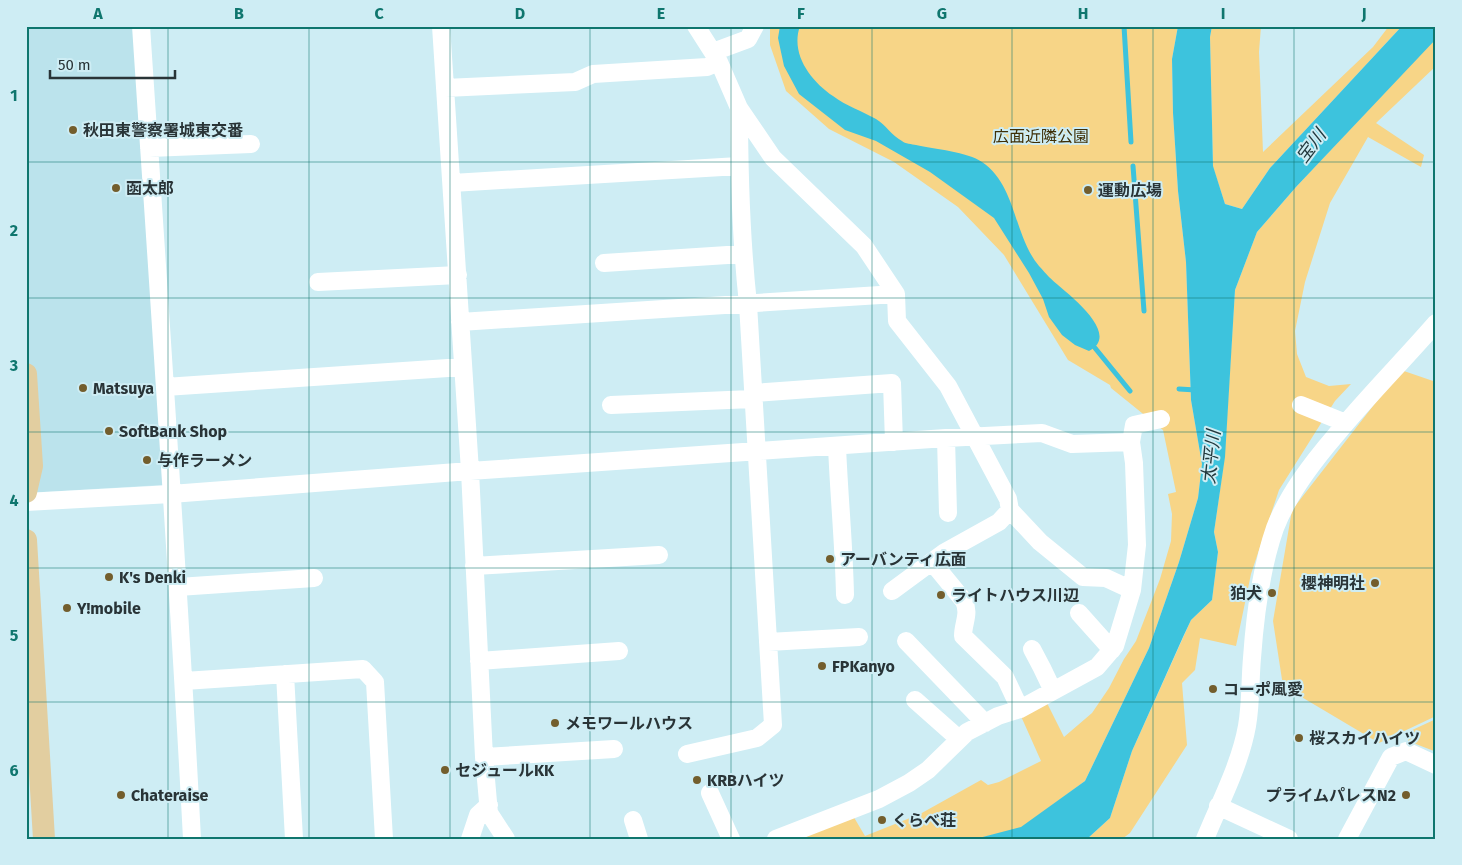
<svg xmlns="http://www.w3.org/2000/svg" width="1462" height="865" font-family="'Fira Sans','Noto Sans JP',sans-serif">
  <rect width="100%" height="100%" fill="#ceedf4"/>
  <path fill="#bbe3ec" d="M 26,26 L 147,26 L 178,484 L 26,493 Z"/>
  <path fill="#f7d587" d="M 770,26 L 1178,26 L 1172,59 L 1173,113 L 1178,191 L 1186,262 L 1191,400 L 1202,464 L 1198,498 L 1179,562 L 1149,648 L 1085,781 L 1021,828 L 975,839 L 789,839 L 852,814 L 865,836 L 920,814 L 981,780 L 988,785 L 999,782 L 1041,761 L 1020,714 L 1046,701 L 1064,737 L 1092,713 L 1109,688 L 1124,659 L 1136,641 L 1160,579 L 1171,541 L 1172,514 L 1168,494 L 1176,492 L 1163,430 L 1111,388 L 1110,385 L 1068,360 L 1004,255 L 958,207 L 894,162 L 829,129 L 786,91 L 770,45 Z
    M 1212,26 L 1261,26 L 1259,52 L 1263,152 L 1373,47 L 1389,26 L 1402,26 L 1270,168 L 1242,209 L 1225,204 L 1213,167 L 1210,37 Z
    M 1436,38 L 1436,66 L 1376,123 L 1424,155 L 1421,167 L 1368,137 L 1330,203 L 1305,282 L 1295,331 L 1297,354 L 1306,377 L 1329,386 L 1351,384 L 1335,401 L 1279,490 L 1251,574 L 1236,646 L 1200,638 L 1195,670 L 1182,683 L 1187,745 L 1130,833 L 1122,839 L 1087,839 L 1110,818 L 1132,751 L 1191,620 L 1212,600 L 1218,552 L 1214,532 L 1224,462 L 1235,290 L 1257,232 L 1296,187 Z
    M 1401,370 L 1436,382 L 1436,716 L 1379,743 L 1283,686 L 1273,621 L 1292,510 Z
    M 1436,719 L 1436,747 L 1434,751 L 1408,741 L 1410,731 Z"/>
  <path fill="#3dc3dd" d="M 780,26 L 800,26 C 790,54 811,81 833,96 C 846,106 862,111 876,119 C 886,125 892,136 902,141 C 905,144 912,144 916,145 C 934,149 968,152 982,162 C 1017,186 1013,235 1039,266 C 1043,270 1046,274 1049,277 C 1062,290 1124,333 1089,351 L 1075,345 L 1062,335 L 1049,317 L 1043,299 L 1029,273 L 994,218 L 930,172 L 876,141 L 845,130 L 799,94 L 784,66 L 778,38 Z
    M 1178,26 L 1212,26 L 1210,37 L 1213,166 L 1225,204 L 1242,209 L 1270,168 L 1402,26 L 1436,26 L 1436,39 L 1296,187 L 1257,232 L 1235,290 L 1225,457 L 1214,532 L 1218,552 L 1212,600 L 1191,620 L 1183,637 L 1132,751 L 1110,818 L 1087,839 L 975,839 L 1021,827 L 1085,781 L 1149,648 L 1179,562 L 1198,498 L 1202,464 L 1191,400 L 1186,262 L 1178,191 L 1173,113 L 1172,59 Z"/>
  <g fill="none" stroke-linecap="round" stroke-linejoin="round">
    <path stroke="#3dc3dd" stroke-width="5" d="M 1124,26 L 1131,142
      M 1133,166 L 1144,311
      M 1095,348 L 1130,391
      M 1179,389 L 1196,390"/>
    <path stroke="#fff" stroke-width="18" d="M 141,26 C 159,297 178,568 192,839
      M 441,26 L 470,471 L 484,757 L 489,813 L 506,839
      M 696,26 L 719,62 L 739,108 L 773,158 L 864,246 L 896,294 L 897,321 L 948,386 L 1008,499 L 1010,510 L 999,522 L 945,552 L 892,591
      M 713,52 L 748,39 L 755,26
      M 445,88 L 575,82 L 593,74 L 707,67 L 719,62
      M 149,148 L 251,144
      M 452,183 L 739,166
      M 604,263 L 743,254
      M 318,282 L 458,275
      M 460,322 L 896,294
      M 165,387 L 463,367
      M 753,393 L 892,383 L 894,442
      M 611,405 L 752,399
      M 1301,405 L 1346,423
      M 946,438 L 948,513
      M 837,446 C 839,496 844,545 845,595
      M 26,502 L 171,494 L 470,471 L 946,438 L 1042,433 L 1072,444 L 1131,442 L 1134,425 L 1161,419
      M 1010,510 L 1040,542 L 1083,577 L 1106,578 L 1132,590
      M 932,562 L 964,601 C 970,614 963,623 963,636 L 1005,677 L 1020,709
      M 474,566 L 659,555
      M 178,587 L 314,578
      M 1079,613 L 1112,650
      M 906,641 L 985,723
      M 768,642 L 859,637
      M 1032,649 L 1042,668 L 1053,691
      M 479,661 L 619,651
      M 285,674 L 294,839
      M 184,681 L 363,669 L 375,682 L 384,839
      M 915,700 L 959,739
      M 687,754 L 757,738 L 773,725 L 748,304 C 741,239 739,174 739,108
      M 484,757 L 614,749
      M 710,793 L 731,839
      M 1218,806 L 1289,839
      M 633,820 L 639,839
      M 470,839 L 478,815 L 489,805
      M 776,839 L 879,799 L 909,783 L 928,770 L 967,732 L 998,716 L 1020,709 L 1097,667 L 1115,646 L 1132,590 L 1137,545 L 1134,463 L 1131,442
      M 1205,839 C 1220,802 1240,765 1247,726 C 1251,703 1250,680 1252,658 C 1255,615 1261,568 1275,528 C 1288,494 1312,463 1335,436 C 1367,397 1403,361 1436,323
      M 1347,839 L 1391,757 L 1406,751 L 1436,765"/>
    <path stroke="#e2cea0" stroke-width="22" d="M 26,374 L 32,466 L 26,492
      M 26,540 L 44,839"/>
  </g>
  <path fill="none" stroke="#0f766e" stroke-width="1" stroke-opacity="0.55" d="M 168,26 L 168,839M 309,26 L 309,839M 450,26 L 450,839M 590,26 L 590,839M 731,26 L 731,839M 872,26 L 872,839M 1012,26 L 1012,839M 1153,26 L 1153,839M 1294,26 L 1294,839M 26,162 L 1436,162M 26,298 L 1436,298M 26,432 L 1436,432M 26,568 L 1436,568M 26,702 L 1436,702"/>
  <g fill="#735e2d" stroke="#ceedf4" stroke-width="2">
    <circle cx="73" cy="130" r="5"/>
    <circle cx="116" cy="188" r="5"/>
    <circle cx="1088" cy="190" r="5"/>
    <circle cx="83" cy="388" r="5"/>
    <circle cx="109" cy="431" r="5"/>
    <circle cx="147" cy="460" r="5"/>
    <circle cx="830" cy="559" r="5"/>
    <circle cx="109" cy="577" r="5"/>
    <circle cx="1375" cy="583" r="5"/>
    <circle cx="1272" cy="593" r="5"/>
    <circle cx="941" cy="595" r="5"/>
    <circle cx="67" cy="608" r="5"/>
    <circle cx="822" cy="666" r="5"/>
    <circle cx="1213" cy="689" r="5"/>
    <circle cx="555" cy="723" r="5"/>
    <circle cx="1299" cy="738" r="5"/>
    <circle cx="445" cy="770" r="5"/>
    <circle cx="697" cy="780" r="5"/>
    <circle cx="121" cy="795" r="5"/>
    <circle cx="1406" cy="795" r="5"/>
    <circle cx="882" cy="820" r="5"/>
  </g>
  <g text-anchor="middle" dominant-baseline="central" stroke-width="4" stroke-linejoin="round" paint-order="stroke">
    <g font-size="16" font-weight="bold" fill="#293437" stroke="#ceedf4" text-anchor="start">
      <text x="83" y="130">秋田東警察署城東交番</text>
      <text x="126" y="188">函太郎</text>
      <text x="1098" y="190">運動広場</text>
      <text x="93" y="388">Matsuya</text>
      <text x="119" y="431">SoftBank Shop</text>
      <text x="157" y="460">与作ラーメン</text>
      <text x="840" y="559">アーバンティ広面</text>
      <text x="119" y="577">K's Denki</text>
      <text x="1365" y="583" text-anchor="end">櫻神明社</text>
      <text x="1262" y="593" text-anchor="end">狛犬</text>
      <text x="951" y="595">ライトハウス川辺</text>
      <text x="77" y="608">Y!mobile</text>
      <text x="832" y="666">FPKanyo</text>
      <text x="1223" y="689">コーポ風愛</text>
      <text x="565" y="723">メモワールハウス</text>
      <text x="1309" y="738">桜スカイハイツ</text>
      <text x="455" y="770">セジュールKK</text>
      <text x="707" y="780">KRBハイツ</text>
      <text x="131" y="795">Chateraise</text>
      <text x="1396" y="795" text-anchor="end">プライムパレスN2</text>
      <text x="892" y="820">くらべ荘</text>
    </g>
    <g font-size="16" fill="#3f2f06" stroke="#ceedf4">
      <text x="1041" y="136">広面近隣公園</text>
    </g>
    <g font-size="18" font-style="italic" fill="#22383d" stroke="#ceedf4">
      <text transform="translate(1311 146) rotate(-53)">宝川</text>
      <text transform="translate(1211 457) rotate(-84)">太平川</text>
    </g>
  </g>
  <rect width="1462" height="865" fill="none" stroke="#ceedf4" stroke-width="55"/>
  <path d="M50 70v8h125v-8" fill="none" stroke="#293437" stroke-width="2.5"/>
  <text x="58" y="70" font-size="15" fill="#293437" stroke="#ceedf4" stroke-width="4" paint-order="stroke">50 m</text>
  <rect x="28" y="28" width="1406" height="810" fill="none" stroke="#0f766e" stroke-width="2"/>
  <g font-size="16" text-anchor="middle" font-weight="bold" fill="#0f766e">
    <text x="98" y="19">A</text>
    <text x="239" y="19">B</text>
    <text x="379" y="19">C</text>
    <text x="520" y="19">D</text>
    <text x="661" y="19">E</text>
    <text x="801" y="19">F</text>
    <text x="942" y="19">G</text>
    <text x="1083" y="19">H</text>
    <text x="1223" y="19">I</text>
    <text x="1364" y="19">J</text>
    <text x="14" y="101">1</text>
    <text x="14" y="236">2</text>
    <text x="14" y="371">3</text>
    <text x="14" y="506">4</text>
    <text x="14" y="641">5</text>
    <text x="14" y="776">6</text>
  </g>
</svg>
